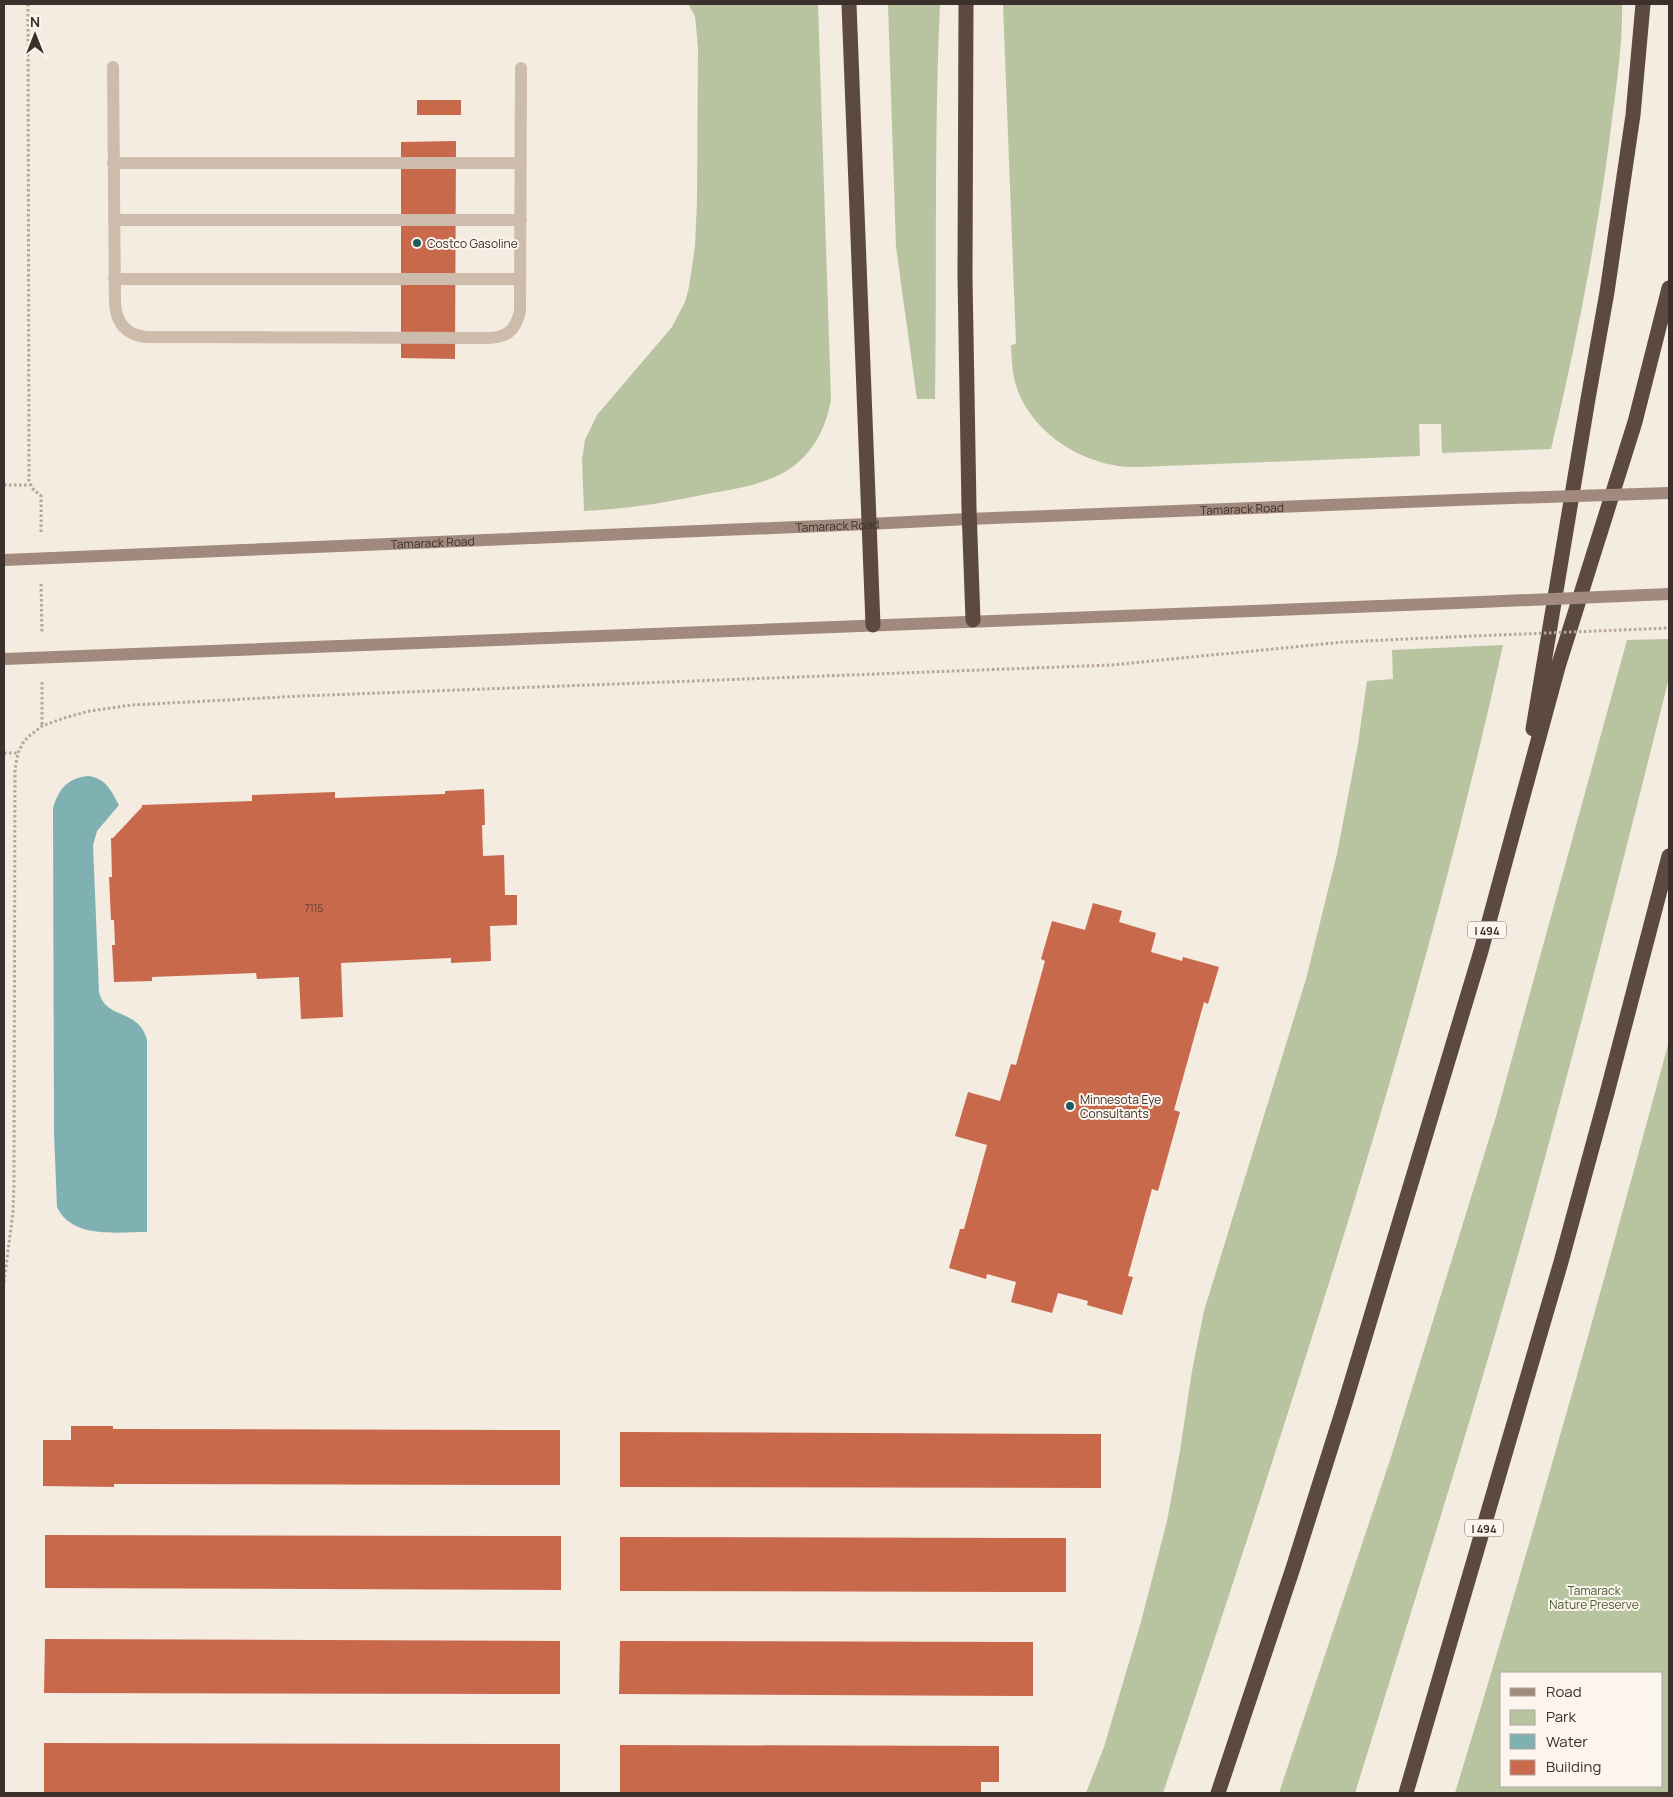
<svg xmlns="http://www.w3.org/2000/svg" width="1673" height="1797" font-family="Manrope,sans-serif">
  <rect width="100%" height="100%" fill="#f4ebe1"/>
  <path fill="#b8c4a0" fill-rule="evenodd" d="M 688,4 L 818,4 L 831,400 C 826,426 816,448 795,465 C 772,483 740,488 712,493 C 670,502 628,509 584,511 L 582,460 L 585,440 L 597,415 L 672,327 L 685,302 L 689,287 L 695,246 L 697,201 L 698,48 L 695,16 Z
    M 888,4 L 940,4 C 934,135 937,267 935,399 L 917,399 L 896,247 Z
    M 1003,4 L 1622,4 C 1623,48 1615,92 1610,136 C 1596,242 1576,345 1551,449 L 1442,453 L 1441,424 L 1419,424 L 1420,456 L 1140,467 C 1131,467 1122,467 1113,465 C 1073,458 1032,429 1018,391 C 1012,376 1012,361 1011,345 L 1016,344 Z
    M 1669,639 L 1669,678 C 1623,862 1576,1047 1525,1230 C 1472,1419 1413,1606 1355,1793 L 1279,1793 L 1391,1457 L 1497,1113 L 1627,640 Z
    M 1503,645 C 1450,886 1380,1123 1305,1359 C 1259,1504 1212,1649 1163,1793 L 1086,1793 L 1104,1747 L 1141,1622 L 1167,1521 L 1180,1451 L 1192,1371 L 1204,1311 L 1306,979 L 1337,854 L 1358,744 L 1367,681 L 1393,679 L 1392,650 Z
    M 1669,1041 L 1669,1793 L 1455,1793 C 1531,1544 1601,1293 1669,1041 ZM 1662,1673 L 1662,1786 L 1502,1786 L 1502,1673 Z"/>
  <path fill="#7fb0b2" d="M 88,776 C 106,778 111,791 119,805 L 97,831 L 93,845 L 99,992 C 105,1020 139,1008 147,1040 L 147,1232 C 117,1232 72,1239 57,1207 L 54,1133 L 53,809 C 58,789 68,778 88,776 Z"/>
  <path fill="#c8694b" d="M 417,100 L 461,100 L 461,115 L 417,115 Z
    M 456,141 L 455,359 L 401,358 L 401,142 Z
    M 484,789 L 485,825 L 482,825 L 483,856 L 504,855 L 505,895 L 517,895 L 517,925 L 490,926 L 491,961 L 451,963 L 451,958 L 341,963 L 343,1017 L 301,1019 L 299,977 L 257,979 L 256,973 L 152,977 L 152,981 L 114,982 L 112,945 L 115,945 L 114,920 L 111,920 L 109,877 L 112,877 L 111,838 L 113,838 L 142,807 L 142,805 L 252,801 L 252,795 L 335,792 L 335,798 L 445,794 L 445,791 Z
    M 1093,903 L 1122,911 L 1119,922 L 1156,933 L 1151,952 L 1182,961 L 1183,957 L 1219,967 L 1208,1004 L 1204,1002 L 1174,1110 L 1180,1112 L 1158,1191 L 1152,1189 L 1128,1276 L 1133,1277 L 1122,1315 L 1087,1305 L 1088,1301 L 1058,1293 L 1052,1313 L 1011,1302 L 1016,1282 L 987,1274 L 986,1279 L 949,1268 L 960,1229 L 964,1229 L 987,1145 L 955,1136 L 968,1092 L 1000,1101 L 1011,1064 L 1016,1065 L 1045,961 L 1041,959 L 1052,921 L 1085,930 Z
    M 71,1426 L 113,1426 L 113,1429 L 560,1430 L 560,1485 L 114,1484 L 114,1487 L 43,1486 L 43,1440 L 71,1440 Z
    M 620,1432 L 1101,1434 L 1101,1488 L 620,1487 Z
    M 45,1535 L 561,1536 L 561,1590 L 45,1588 Z
    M 620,1537 L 1066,1538 L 1066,1592 L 620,1591 Z
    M 45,1639 L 560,1641 L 560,1694 L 44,1693 Z
    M 620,1641 L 1033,1642 L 1033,1696 L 619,1694 Z
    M 44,1743 L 560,1744 L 560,1793 L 44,1793 Z
    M 620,1745 L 999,1746 L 999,1782 L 981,1782 L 981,1793 L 620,1793 Z"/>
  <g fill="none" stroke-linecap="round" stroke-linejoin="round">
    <path stroke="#b9a596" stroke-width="3" stroke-dasharray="2.5 2.5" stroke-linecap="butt" d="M 28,4 L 29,481 L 33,489 L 41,496 L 41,533
      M 4,485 L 30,485
      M 41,584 L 42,633
      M 42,682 L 42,726
      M 4,753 L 18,753
      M 4,1282 L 13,1212 L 14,1184 L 15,769 L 18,753 L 23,743 L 28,737 L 42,726 L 64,718 L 90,711 L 132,705 L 301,696 L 1111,665 L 1344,642 L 1449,637"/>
    <path stroke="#cdbbac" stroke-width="12" d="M 113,67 L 115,303 C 116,323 126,335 146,337 L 487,338 C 507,338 516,330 520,311 L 521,68
      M 113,163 L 521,163
      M 114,220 L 521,220
      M 114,279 L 520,279"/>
    <g stroke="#a18a7d" stroke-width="12">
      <path id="s1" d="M 4,560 L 868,524 L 969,519 L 1483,499"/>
      <path d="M 4,659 L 1457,603"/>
    </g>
    <path stroke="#5c4a42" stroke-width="15" d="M 849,4 L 873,625
      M 966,4 L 965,277 L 969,508 L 973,620
      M 1533,729 L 1588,399 L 1607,292 L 1633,115 L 1643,4
      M 1218,1793 L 1293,1568 L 1345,1403 L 1481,951 L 1558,667 L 1635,422 L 1669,288
      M 1406,1793 L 1561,1262 L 1607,1093 L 1669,856"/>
    <path stroke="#b9a596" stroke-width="3" stroke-dasharray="2.5 2.5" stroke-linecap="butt" d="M 1449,637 L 1669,628"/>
    <path stroke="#a18a7d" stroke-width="12" d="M 1483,499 L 1669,493
      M 1457,603 L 1669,594"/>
  </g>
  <g fill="#1f5a5e" stroke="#fbf5ee" stroke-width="2">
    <circle cx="417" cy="243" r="5"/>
    <circle cx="1070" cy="1106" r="5"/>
  </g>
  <g text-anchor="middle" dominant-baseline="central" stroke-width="4" stroke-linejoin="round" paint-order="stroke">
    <g font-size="10" fill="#5e3e33">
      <text x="314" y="908">7115</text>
    </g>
    <g fill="#fbf5ee" stroke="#756b66" stroke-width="1">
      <rect x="1468" y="921.5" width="38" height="17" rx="4"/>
      <rect x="1465" y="1519.5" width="38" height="17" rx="4"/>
    </g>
    <g font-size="11" font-weight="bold" fill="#3b302b">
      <text x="1487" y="930">I 494</text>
      <text x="1484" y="1528">I 494</text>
    </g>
    <g font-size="12" fill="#3b302b" stroke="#fbf5ee" text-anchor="start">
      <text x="427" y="243">Costco Gasoline</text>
      <text x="1080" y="1099">Minnesota Eye<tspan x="1080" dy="14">Consultants</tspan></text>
    </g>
    <g font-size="12" fill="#3b302b" stroke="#fbf5ee">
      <text stroke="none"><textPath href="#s1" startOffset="1239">Tamarack Road</textPath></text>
      <text stroke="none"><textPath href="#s1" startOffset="834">Tamarack Road</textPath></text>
      <text stroke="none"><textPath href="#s1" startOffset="429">Tamarack Road</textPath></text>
    </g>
    <g font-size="12" fill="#4a5a2e" stroke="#fbf5ee">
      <text x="1594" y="1590">Tamarack<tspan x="1594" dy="14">Nature Preserve</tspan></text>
    </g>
  </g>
  <rect width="1673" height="1797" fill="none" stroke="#3b302b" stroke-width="10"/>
  <rect x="1500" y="1672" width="162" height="115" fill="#fbf5ee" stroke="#aea6a0"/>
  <rect x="1510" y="1688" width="25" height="8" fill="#a18a7d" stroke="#aea6a0"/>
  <text x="1546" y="1697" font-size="15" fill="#3b302b">Road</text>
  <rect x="1510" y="1710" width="25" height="15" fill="#b8c4a0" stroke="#aea6a0"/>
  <text x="1546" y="1722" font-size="15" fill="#3b302b">Park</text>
  <rect x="1510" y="1734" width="25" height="15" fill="#7fb0b2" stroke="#aea6a0"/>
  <text x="1546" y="1747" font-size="15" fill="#3b302b">Water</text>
  <rect x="1510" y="1760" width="25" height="15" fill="#c8694b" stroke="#aea6a0"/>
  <text x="1546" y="1772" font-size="15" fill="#3b302b">Building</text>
  <g transform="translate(35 35)" stroke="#fbf5ee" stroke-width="4" paint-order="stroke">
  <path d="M0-4L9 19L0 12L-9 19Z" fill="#3b302b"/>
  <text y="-8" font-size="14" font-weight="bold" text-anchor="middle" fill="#3b302b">N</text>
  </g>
</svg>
